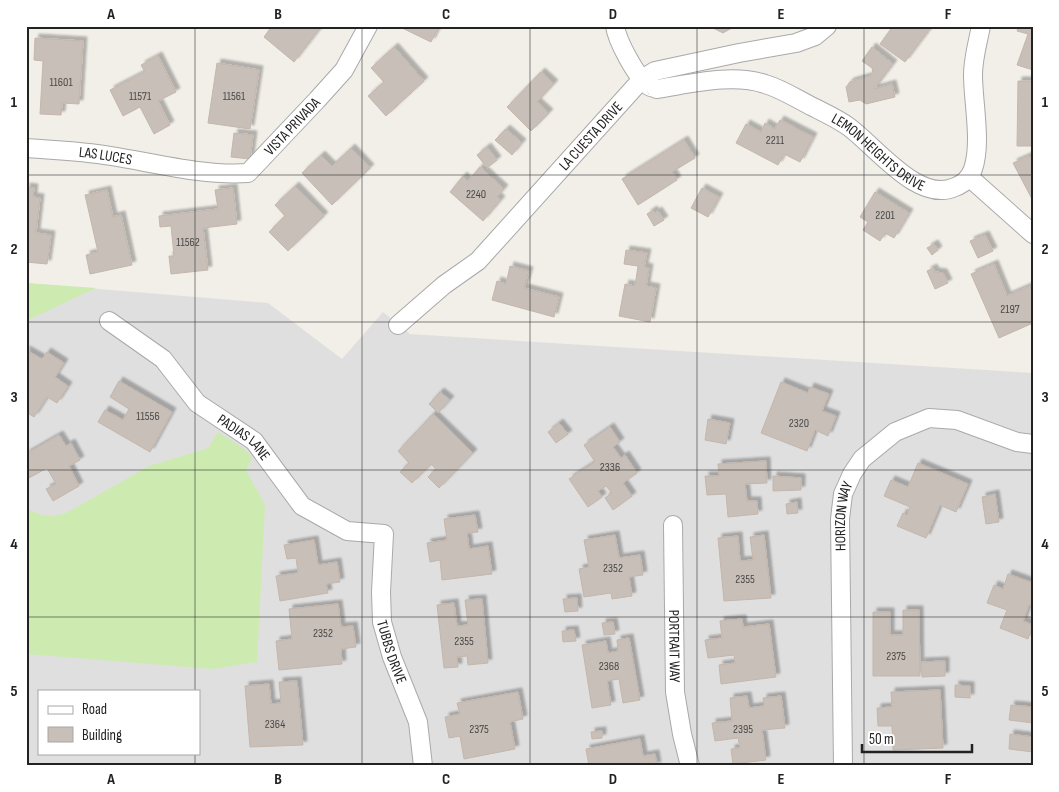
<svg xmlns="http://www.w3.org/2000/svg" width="1059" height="792" font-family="'Sofia Sans Condensed',sans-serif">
  <defs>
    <filter id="shadow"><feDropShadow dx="4" dy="-4" stdDeviation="1" flood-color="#0004"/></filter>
  </defs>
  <rect width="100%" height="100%" fill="#f2efe9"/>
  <path fill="#e0dfdf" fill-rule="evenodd" d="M 26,283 L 268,303 L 342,359 L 383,312 L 410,334 L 1033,373 L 1033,766 L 26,766 ZM 39,691 L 199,691 L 199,753 L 39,753 Z"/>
  <path fill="#cdebb0" d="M 26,283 L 96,288 L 26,321 Z
    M 218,432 L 246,450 L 252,459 L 246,470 L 265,505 L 257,662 L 212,669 L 26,654 L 26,508 C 41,517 52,518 68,512 L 149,466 L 208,448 Z"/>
  <path fill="#c7bfb8" stroke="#c4b6ab" filter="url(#shadow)" d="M 272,26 L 322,26 L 294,62 L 264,37 Z
    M 398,26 L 439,26 L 431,42 Z
    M 709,26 L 735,26 L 723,33 Z
    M 893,26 L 932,26 L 905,62 L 880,44 Z
    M 1019,26 L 1033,26 L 1033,70 L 1017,65 L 1028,34 L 1017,31 Z
    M 35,38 L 83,41 L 79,104 L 62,103 L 61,115 L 40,114 L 43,61 L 34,60 Z
    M 394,47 L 424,81 L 386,116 L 368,96 L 384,82 L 371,68 Z
    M 872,47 L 893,64 L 874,89 L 892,84 L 895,97 L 866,104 L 860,100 L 849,102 L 846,87 L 850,82 L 871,76 L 873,73 L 872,68 L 862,61 Z
    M 158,56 L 176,92 L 158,101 L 170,125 L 154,134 L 140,107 L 123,116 L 110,90 L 145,72 L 141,65 Z
    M 217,63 L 259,70 L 250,129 L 208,123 Z
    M 541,72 L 554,84 L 537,102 L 549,113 L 531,131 L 507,107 Z
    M 1018,81 L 1032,81 L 1033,146 L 1017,146 Z
    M 780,120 L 813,137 L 800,162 L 784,154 L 778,165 L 736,143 L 746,124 L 761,132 L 765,123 L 775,129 Z
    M 506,129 L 522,143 L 512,155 L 495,140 Z
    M 234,133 L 253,135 L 250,159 L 231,157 Z
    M 684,140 L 695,158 L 672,172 L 677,180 L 638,205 L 622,179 Z
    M 487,147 L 497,160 L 487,168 L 477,155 Z
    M 351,148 L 370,168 L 332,205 L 302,173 L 321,155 L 332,166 Z
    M 1029,156 L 1033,163 L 1033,201 L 1013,163 Z
    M 480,167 L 504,189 L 497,197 L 501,200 L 483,221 L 450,192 L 463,176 L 468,181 Z
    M 295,186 L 324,216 L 288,251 L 269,232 L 285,216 L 275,205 Z
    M 26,187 L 34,188 L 33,197 L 40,198 L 36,233 L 51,235 L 47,264 L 26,262 Z
    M 233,188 L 237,224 L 203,228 L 208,270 L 171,274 L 169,256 L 174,256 L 171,226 L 160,227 L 159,216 L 218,209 L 215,190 Z
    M 702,188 L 719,197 L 708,217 L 691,208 Z
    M 107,190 L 113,217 L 121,215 L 132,265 L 90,274 L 86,255 L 98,252 L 85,195 Z
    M 875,192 L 909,213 L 894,238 L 885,233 L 880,241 L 863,230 L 868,222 L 860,217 Z
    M 653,210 L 655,213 L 658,211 L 664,220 L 654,226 L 647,214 Z
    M 985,235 L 993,251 L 978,258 L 970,241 Z
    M 934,244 L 938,250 L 932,255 L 927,248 Z
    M 626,250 L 647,253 L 644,267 L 649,268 L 646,286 L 656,288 L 650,322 L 619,316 L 625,284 L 635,286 L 638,266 L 624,264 Z
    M 994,264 L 1007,296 L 1030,286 L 1033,294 L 1033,323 L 999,338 L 971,274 Z
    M 510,266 L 529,271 L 524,288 L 559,297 L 554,317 L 492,300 L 497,281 L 506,284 Z
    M 933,268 L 935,272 L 943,273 L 948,283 L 935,289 L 927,271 Z
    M 26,350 L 42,359 L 47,352 L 64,363 L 55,377 L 68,386 L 57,403 L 47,397 L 34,417 L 26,412 Z
    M 119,381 L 172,412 L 150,452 L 98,422 L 105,410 L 123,420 L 129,409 L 110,397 Z
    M 781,382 L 808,393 L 810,387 L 829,394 L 822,411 L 836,416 L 828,436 L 815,430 L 807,451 L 761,433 Z
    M 440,392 L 450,400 L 438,413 L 429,404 Z
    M 433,414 L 473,453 L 439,488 L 428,477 L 436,469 L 431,464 L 412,483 L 400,472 L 409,463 L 398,451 Z
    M 708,419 L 730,423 L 726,444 L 705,440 Z
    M 559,423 L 568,434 L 556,443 L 548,432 Z
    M 610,427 L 620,442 L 613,447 L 621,458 L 625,455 L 637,473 L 623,483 L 632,496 L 613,510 L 605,498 L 612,493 L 606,486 L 598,491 L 602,497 L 588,507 L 569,479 L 595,462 L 584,445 Z
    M 59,435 L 66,446 L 71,443 L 80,460 L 69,466 L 79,486 L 53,501 L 46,489 L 56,484 L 47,468 L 29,478 L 26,474 L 26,454 Z
    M 766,461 L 767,483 L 745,484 L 747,501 L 757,501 L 758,514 L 728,517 L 726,494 L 707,495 L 705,476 L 719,476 L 718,464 Z
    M 918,463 L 968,484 L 956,512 L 940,505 L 926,538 L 897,526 L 903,513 L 907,515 L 910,507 L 884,496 L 891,480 L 908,487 Z
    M 773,476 L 801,478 L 801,490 L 773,491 Z
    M 995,494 L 999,522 L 986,524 L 982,497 Z
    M 797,502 L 798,513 L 787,514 L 786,504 Z
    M 475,515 L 478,532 L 467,533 L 469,549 L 488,546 L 492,574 L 442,580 L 440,560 L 430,562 L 427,543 L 447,540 L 444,519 Z
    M 615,535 L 619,558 L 640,555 L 643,575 L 629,577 L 632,596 L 612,599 L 611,593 L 584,597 L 579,569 L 589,567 L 584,540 Z
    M 764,535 L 771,598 L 724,601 L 718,538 L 738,536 L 740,561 L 753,560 L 750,537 Z
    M 314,540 L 318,565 L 337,562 L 340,582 L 326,584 L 328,593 L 280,601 L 276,576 L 298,573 L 296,558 L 287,559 L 284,545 Z
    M 1008,574 L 1033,583 L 1033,606 L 1029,605 L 1023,621 L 1033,625 L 1028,639 L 1000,628 L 1007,610 L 987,603 L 994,585 L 1003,589 Z
    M 577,598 L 578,611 L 565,612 L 563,599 Z
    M 482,599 L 488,663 L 468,665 L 467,656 L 457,657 L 458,667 L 444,668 L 437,605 L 454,603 L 457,626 L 468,625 L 465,600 Z
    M 338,604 L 341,627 L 353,626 L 356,647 L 341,649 L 342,664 L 279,670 L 276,641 L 292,639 L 289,609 Z
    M 903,610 L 919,610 L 920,676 L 873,676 L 873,612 L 890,612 L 890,635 L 903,635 Z
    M 742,619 L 743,627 L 769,624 L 776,677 L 721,684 L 719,665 L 735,663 L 734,655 L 708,658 L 705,640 L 722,638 L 720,621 Z
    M 613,622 L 615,634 L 604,635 L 602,623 Z
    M 574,630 L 576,641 L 563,642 L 562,631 Z
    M 629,638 L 640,700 L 623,703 L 619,679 L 607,681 L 611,705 L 592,708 L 582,645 L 606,641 L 608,653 L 618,651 L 617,640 Z
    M 945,661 L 945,676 L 922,677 L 921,662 Z
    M 297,681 L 303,745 L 250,747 L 245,686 L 269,684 L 271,704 L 281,703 L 279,682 Z
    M 955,685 L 970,686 L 970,698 L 955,697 Z
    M 940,690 L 943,748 L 893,750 L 892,726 L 878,726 L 877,708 L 892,707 L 891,692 Z
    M 518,692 L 523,719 L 510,722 L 515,749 L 464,759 L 460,736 L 449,738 L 445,717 L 460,714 L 457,703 Z
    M 747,696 L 749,708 L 764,706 L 763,698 L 781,696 L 785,728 L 762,730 L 766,760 L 733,764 L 731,749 L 740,748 L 738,738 L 715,741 L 712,723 L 732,721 L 730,698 Z
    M 1011,705 L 1033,707 L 1033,723 L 1009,720 Z
    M 602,731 L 602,738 L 592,739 L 591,732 Z
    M 1010,734 L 1033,737 L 1033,735 L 1033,752 L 1009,749 Z
    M 640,739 L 643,756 L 655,754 L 657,766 L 589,766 L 586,749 Z"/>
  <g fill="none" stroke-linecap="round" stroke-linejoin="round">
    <g stroke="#a9a9a9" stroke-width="20">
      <g id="minor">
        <path id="s1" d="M 615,26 C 617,41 637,78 649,86 C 649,87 656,88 656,89 C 690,84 732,73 765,84 C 782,89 797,99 813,107 C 825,113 838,119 849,127 C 876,147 919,204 955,187 C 963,184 970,178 973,169 C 982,143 973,102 973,75 C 973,58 978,42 981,26"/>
        <path id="s2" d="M 26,148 C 54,150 83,151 111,156 C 155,163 203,176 248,173 L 317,100 L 344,70 L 368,26"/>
        <path d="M 969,177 L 1033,234"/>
        <path id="s3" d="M 109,321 L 163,359 L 197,403 L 254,441 L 302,506 L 347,531 L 384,534 L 381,592 L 382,622 L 392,657 L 418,722 L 423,766"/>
        <path id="s4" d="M 398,325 L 444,285 L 478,261 L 642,79 L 655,71 L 739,53 L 796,43 L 815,36 L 827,26"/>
        <path id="s5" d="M 673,525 L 675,692 L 682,734 L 690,766"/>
        <path id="s6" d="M 843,766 L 840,519 L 843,494 L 852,474 L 862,459 L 895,432 L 929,418 L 957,420 L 1017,442 L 1033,444"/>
      </g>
    </g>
    <use href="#minor" stroke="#fff" stroke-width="18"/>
  </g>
  <path fill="none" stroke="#222" stroke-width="1" stroke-opacity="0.55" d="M 195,26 L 195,691M 362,26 L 362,766M 530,26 L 530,766M 697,26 L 697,766M 864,26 L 864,766M 26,175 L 1033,175M 26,322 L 1033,322M 26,470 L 1033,470M 26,617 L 1033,617M 195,753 L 195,766"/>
  <g text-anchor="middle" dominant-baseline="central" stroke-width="4" stroke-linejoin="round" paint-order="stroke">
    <g font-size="12" fill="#4b4948">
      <text x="61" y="82">11601</text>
      <text x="140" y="96">11571</text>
      <text x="234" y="96">11561</text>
      <text x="775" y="140">2211</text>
      <text x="476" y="194">2240</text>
      <text x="885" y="215">2201</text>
      <text x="188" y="242">11562</text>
      <text x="1010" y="309">2197</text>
      <text x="148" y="416">11556</text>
      <text x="799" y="423">2320</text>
      <text x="610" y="467">2336</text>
      <text x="613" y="568">2352</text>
      <text x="745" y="579">2355</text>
      <text x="323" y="633">2352</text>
      <text x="464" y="641">2355</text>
      <text x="896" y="656">2375</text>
      <text x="609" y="666">2368</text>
      <text x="275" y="724">2364</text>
      <text x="479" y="729">2375</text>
      <text x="743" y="729">2395</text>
    </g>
    <g font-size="15" fill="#222" stroke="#fff">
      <text stroke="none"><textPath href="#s2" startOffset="288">VISTA PRIVADA</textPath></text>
      <text stroke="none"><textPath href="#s4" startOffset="271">LA CUESTA DRIVE</textPath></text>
      <text stroke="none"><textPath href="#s1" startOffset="321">LEMON HEIGHTS DRIVE</textPath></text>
      <text stroke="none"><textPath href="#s2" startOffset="80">LAS LUCES</textPath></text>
      <text stroke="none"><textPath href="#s3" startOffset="180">PADIAS LANE</textPath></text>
      <text stroke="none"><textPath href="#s6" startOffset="250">HORIZON WAY</textPath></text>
      <text stroke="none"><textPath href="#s5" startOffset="121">PORTRAIT WAY</textPath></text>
      <text stroke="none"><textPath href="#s3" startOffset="479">TUBBS DRIVE</textPath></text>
    </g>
  </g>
  <rect width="1059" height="792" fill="none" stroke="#ffffff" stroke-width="55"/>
  <rect x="38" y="690" width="162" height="65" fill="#ffffff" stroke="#a7a7a7"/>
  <rect x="48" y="706" width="25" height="8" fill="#ffffff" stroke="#a7a7a7"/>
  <text x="82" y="714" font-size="15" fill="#222222">Road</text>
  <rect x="48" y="727" width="25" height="15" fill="#c7bfb8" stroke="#a7a7a7"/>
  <text x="82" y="740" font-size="15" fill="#222222">Building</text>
  <path d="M862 744v8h110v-8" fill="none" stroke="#222222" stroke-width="2.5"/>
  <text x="869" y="744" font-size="15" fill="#222222" stroke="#ffffff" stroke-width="4" paint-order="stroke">50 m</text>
  <rect x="28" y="28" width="1004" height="736" fill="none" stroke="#222" stroke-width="2"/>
  <g font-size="16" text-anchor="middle" font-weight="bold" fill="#222">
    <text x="111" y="19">A</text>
    <text x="278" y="19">B</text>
    <text x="446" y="19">C</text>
    <text x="613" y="19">D</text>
    <text x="781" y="19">E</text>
    <text x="948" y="19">F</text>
    <text x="14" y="107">1</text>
    <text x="1045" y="107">1</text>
    <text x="14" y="254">2</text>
    <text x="1045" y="254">2</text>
    <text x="14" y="402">3</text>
    <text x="1045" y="402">3</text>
    <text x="14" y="549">4</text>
    <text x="1045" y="549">4</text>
    <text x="14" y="696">5</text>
    <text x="1045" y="696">5</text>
    <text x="111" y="784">A</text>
    <text x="278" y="784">B</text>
    <text x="446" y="784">C</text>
    <text x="613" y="784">D</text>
    <text x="781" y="784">E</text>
    <text x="948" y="784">F</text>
  </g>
</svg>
